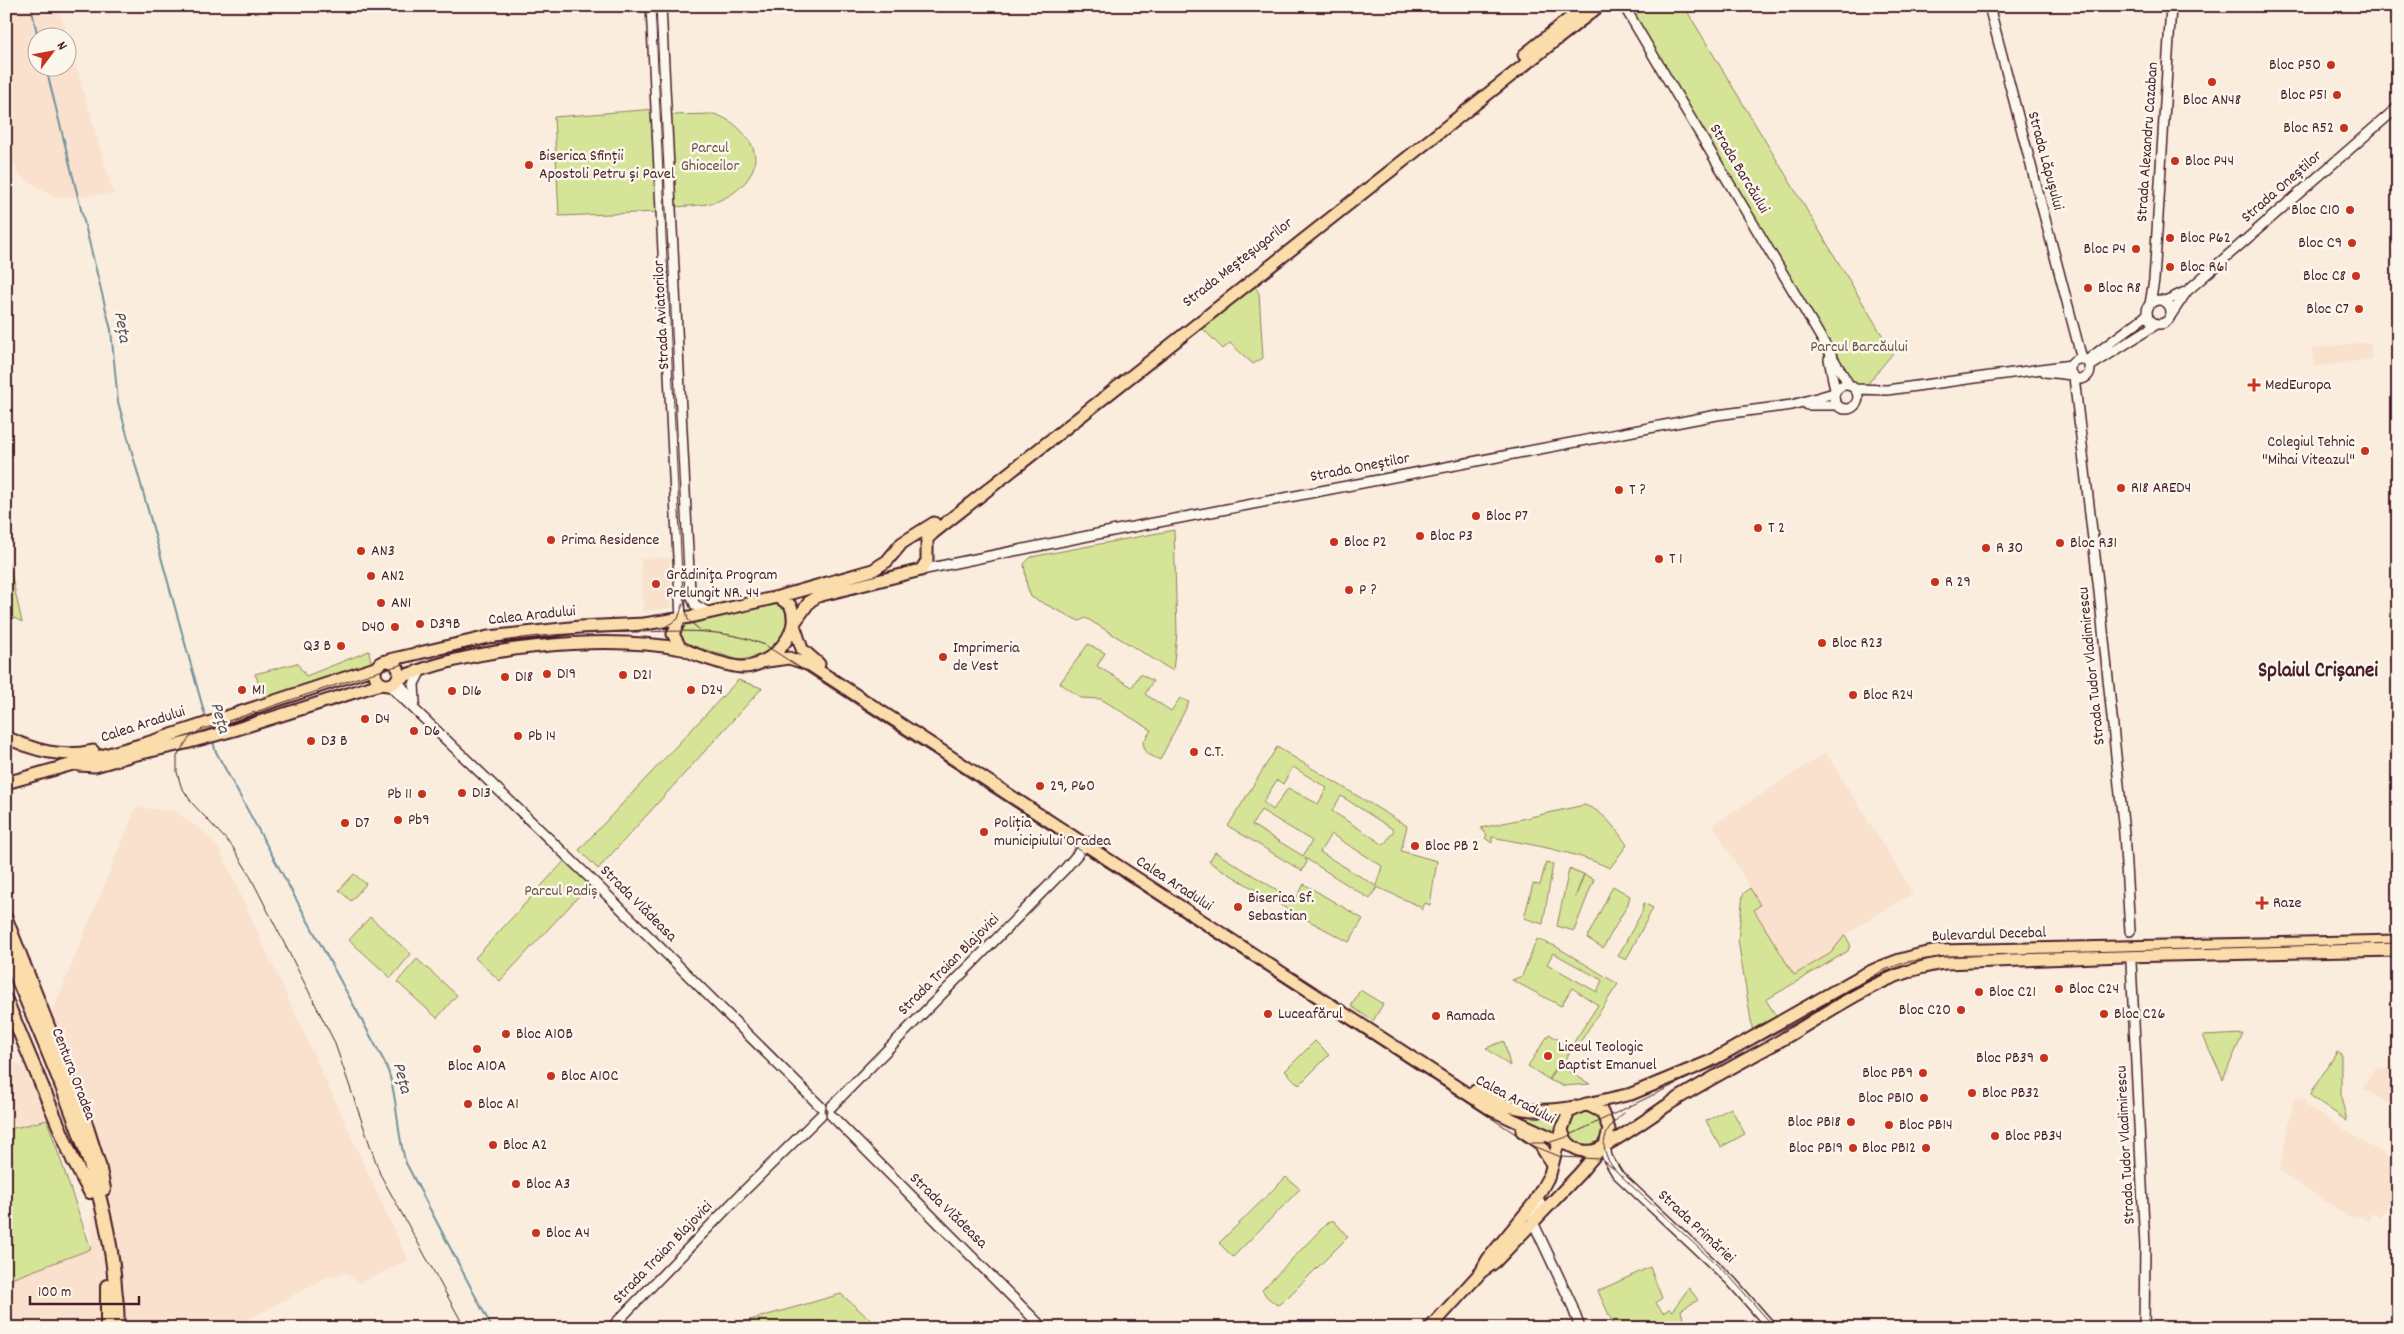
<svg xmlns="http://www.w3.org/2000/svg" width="2404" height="1334" font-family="Dekko,sans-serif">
  <rect width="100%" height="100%" fill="#faedde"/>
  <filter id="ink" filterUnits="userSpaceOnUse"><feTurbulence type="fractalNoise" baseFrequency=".02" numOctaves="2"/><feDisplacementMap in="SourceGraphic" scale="10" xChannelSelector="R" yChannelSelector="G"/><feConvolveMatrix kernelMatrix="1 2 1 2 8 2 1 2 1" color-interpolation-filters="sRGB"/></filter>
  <g filter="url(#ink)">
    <path fill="#f9e1cd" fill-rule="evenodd" d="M 6,6 L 58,6 L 114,194 L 54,198 L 18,174 L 6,140 ZM 38,38 L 68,38 L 68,68 L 38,68 Z
      M 2370,342 L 2372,359 L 2314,367 L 2312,348 Z
      M 670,558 L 671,608 L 643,611 L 641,559 Z
      M 1826,753 L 1913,893 L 1845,935 L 1832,953 L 1794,975 L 1754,909 L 1760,905 L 1713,825 Z
      M 136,807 L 177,812 L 207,835 L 220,850 L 408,1260 L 360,1283 L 346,1273 L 331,1275 L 232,1328 L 6,1328 L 6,1281 L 91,1249 L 93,1143 L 52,1013 Z
      M 6,1058 L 25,1068 L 47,1120 L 6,1130 Z
      M 2377,1068 L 2398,1069 L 2398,1110 L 2363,1088 L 2373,1071 Z
      M 2294,1099 L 2306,1100 L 2305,1105 L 2398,1163 L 2398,1183 L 2381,1218 L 2372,1213 L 2368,1221 L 2361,1216 L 2351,1218 L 2279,1171 Z"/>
    <path fill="#d5e497" stroke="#908261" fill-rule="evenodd" d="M 1627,6 L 1684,6 L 1893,353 L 1866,386 L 1860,387 L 1847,379 L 1799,292 Z
      M 656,109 L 660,212 L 559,216 L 554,117 Z
      M 714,114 C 730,119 741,128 750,142 C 766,168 740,194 715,202 C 702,206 687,206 673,207 L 668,115 Z
      M 1254,285 L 1259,293 L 1263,358 L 1253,364 L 1230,343 L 1223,349 L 1198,324 Z
      M 1174,530 L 1177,633 L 1173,671 L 1086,618 L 1079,621 L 1031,597 L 1027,586 L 1024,564 L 1031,557 Z
      M 6,551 L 22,622 L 12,617 L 6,603 Z
      M 777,604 C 783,606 786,610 786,616 C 790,642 761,658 739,660 L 684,643 L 679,636 L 680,627 L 686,622 Z
      M 1088,644 L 1105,653 L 1097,666 L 1132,687 L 1140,674 L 1153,681 L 1145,694 L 1171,711 L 1180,698 L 1189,702 L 1160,760 L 1146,753 L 1143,743 L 1151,730 L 1101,699 L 1081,698 L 1060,683 Z
      M 369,651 L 371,662 L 364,669 L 267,704 L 255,674 L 297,663 L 306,676 Z
      M 738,680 L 762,688 L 598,869 L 579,850 Z
      M 1277,747 L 1407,826 L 1401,851 L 1437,861 L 1430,905 L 1425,903 L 1422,910 L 1419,906 L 1377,887 L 1370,899 L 1305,858 L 1307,862 L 1302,871 L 1228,826 ZM 1293,767 L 1327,788 L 1318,804 L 1288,788 L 1273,810 L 1263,802 L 1277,780 L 1283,784 ZM 1341,796 L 1394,830 L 1384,845 L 1332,811 ZM 1261,810 L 1312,841 L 1303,856 L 1252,825 ZM 1331,834 L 1382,866 L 1376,886 L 1320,852 Z
      M 1584,805 C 1603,810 1616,829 1627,845 L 1610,868 C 1573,851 1532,845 1492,837 L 1492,843 L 1485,838 L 1487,835 L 1481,828 Z
      M 1215,852 L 1295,901 L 1304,884 L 1363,919 L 1349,942 L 1294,913 L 1209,862 Z
      M 568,857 L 593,881 L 500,981 L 475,958 Z
      M 1546,862 L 1553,864 L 1543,924 L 1524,918 L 1533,884 L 1540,885 Z
      M 1569,869 L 1584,874 L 1575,898 L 1584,875 L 1594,879 L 1574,931 L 1557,926 Z
      M 354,874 L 366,884 L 351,901 L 339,890 Z
      M 1613,886 L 1630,896 L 1628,904 L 1603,948 L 1587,938 Z
      M 1750,888 L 1760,905 L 1754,910 L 1794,975 L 1831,953 L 1845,935 L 1850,944 L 1848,951 L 1766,1000 L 1778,1019 L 1753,1033 L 1738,940 L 1743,894 Z
      M 1644,903 L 1653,908 L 1626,960 L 1618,956 L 1642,912 Z
      M 370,917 L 411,954 L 391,978 L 349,940 Z
      M 1537,939 L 1555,946 L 1618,984 L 1578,1045 L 1574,1042 L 1598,1005 L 1572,988 L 1561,1006 L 1512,980 L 1522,976 ZM 1553,953 L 1602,980 L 1597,992 L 1547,964 Z
      M 417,959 L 457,995 L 437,1018 L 397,982 Z
      M 1360,990 L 1383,1004 L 1373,1021 L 1351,1006 Z
      M 1549,1034 L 1569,1046 L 1571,1043 L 1574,1045 L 1561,1067 L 1590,1084 L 1564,1086 L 1549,1080 L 1561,1059 L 1548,1079 L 1528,1066 Z
      M 2243,1034 L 2223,1079 L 2203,1036 Z
      M 1315,1041 L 1329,1055 L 1299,1085 L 1285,1071 Z
      M 1504,1041 L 1510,1066 L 1486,1048 Z
      M 2337,1052 L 2341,1054 L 2341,1097 L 2347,1121 L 2311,1096 L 2312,1091 Z
      M 1731,1108 L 1745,1134 L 1721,1147 L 1706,1121 Z
      M 1513,1110 L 1562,1113 L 1553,1135 L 1511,1114 Z
      M1568 1129a18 18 0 1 1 36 0a18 18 0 1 1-36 0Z
      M 47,1120 L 91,1249 L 6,1281 L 6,1130 Z
      M 1286,1177 L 1300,1189 L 1233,1257 L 1219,1243 Z
      M 1329,1221 L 1334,1221 L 1348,1237 L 1283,1302 L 1277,1305 L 1267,1297 L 1262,1290 Z
      M 1650,1267 L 1662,1298 L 1656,1303 L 1663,1313 L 1669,1309 L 1672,1311 L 1689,1288 L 1698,1300 L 1681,1310 L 1685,1328 L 1615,1328 L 1598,1291 Z
      M 841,1294 L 880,1328 L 722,1328 Z"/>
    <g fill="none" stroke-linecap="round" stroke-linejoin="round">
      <path stroke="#73929c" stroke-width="2" d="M 31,6 L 38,38
        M 46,68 L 111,330 L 118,402 L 206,719
        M 213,740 L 215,750 L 384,1061 C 399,1093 395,1129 406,1163 L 492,1328"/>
      <g stroke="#4a1f2b" stroke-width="12">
        <path id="minor" d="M 651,6 L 681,619
          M 661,6 L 690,592 L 695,605 L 709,613
          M 1624,6 L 1849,385
          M 1989,6 L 2082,359
          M2147 312a12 12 0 1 1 24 0a12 12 0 1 1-24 0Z
          M 2165,301 L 2187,291 L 2398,107
          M 2150,304 L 2154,280 L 2171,6
          M 2171,315 L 2187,291
          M 1829,359 L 1835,390
          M2070 369a10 10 0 1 1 20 0a10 10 0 1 1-20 0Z
          M 2086,361 L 2147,315
          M 2089,367 L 2157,324
          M 2045,372 L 2072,375
          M 2074,377 L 2098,582 L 2124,833 L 2130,931
          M1834 397a12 12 0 1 1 24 0a12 12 0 1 1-24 0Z
          M 1856,389 L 1887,390 L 2071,365
          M 1807,405 L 1837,405
          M 921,570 L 1112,531 L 1717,415 L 1792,405 L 1834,393
          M 397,680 L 414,703
          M 389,685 L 593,881 L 821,1107
          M 415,702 L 414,684 L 421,670
          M 2131,962 L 2145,1246 L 2144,1328
          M 831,1107 L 1064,870 L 1088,842
          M 831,1115 L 1043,1328
          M 1605,1146 L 1607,1157 L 1617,1174 L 1731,1281 L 1772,1328
          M 1540,1202 L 1533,1215 L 1533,1222 L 1571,1303 L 1580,1328
          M 611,1328 L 742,1193 L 821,1115"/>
      </g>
      <g stroke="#4a1f2b" stroke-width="15">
        <path id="major" d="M 1524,55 L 1585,6
          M 778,597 L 873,570 L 887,561 L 902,543 L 934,523
          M 795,622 L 810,601 L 818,596 L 921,570 L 927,561 L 927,539 L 933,533 L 1599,6
          M 794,625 L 802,649 L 819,664
          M 389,660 L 488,637 L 580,627 L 644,624 L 690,617 L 778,597 L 790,605 C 804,632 770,667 743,667 C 729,667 691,654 680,647 L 673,634 L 680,619
          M375 673a12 12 0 1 1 24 0a12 12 0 1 1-24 0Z
          M 760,662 L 789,658 L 810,665 L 1492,1110 L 1570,1146
          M 397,679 C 472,647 602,634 682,649
          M 6,737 C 35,751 61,758 93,751
          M 79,765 L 95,766 L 133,755 L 186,743 L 234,730 L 380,684
          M 6,783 L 147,743 L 375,668
          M 1475,1091 C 1509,1111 1537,1114 1575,1107
          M 1587,1104 L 1631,1094 L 1711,1061 L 1861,976 C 1887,963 1911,955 1939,951 L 2398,941
          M 1522,1131 L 1539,1143 L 1552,1164
          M 1605,1145 L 1609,1129 L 1602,1112 L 1586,1104 L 1569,1112 L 1562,1129 C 1564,1144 1577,1153 1592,1151 C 1604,1150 1656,1113 1669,1104 C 1705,1081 1742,1062 1778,1042 C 1830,1012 1885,970 1945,963 L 2123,956 L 2398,950
          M 1483,1268 L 1488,1259 L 1534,1203 L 1550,1174 L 1560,1135
          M 1430,1328 L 1481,1272 L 1495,1262 L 1580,1173 L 1600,1149"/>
      </g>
      <g stroke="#4a1f2b" stroke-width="16">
        <path id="highway" d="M 6,919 L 83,1115 L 99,1165 L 104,1189
          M 6,951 C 48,1056 107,1173 115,1286 C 116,1300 119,1314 117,1328
          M 6,1000 L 73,1160 L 90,1192
          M 107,1328 L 107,1286"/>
      </g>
      <use href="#minor" stroke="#fbf7ec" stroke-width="9"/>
      <use href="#major" stroke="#fbddab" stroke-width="11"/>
      <use href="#highway" stroke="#fbddab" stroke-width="12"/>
      <path stroke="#4a1f2b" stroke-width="1" d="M 655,6 L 683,596 L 688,620 L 701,631
        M 660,630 L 678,619 L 683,604
        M 1624,1113 C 1600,1132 1597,1152 1619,1174 L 1731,1278 L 1775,1328
        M 1532,1143 L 1547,1143 L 1564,1138 L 1711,1067 L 1793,1024 L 1882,971 L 1906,962 L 1946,956 L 2398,943
        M 465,1328 L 380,1174 L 334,1041 L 248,872 L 232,846 L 192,803 L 181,786 L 177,772 L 177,756 L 189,738 L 200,730 C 302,698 403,657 509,640 C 551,633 595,633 638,632 C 682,631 723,628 765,645 L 1534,1146 L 1561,1157 L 1601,1159 L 1614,1169"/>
    </g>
  </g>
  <g fill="#c8321e" stroke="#fbf7ec" stroke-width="2">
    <circle cx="2331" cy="65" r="5"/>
    <circle cx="2212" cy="82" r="5"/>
    <circle cx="2337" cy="95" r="5"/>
    <circle cx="2344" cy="128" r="5"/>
    <circle cx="2175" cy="161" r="5"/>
    <circle cx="529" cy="165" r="5"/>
    <circle cx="2350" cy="210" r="5"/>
    <circle cx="2170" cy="238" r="5"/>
    <circle cx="2352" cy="243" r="5"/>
    <circle cx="2136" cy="249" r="5"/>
    <circle cx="2170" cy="267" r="5"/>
    <circle cx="2356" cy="276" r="5"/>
    <circle cx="2088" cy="288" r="5"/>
    <circle cx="2359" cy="309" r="5"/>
    <path d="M2251.5 377.5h5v5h5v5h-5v5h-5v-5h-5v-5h5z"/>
    <circle cx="2365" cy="451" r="5"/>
    <circle cx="2121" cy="488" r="5"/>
    <circle cx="1619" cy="490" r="5"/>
    <circle cx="1476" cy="516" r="5"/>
    <circle cx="1758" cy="528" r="5"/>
    <circle cx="1420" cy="536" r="5"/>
    <circle cx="551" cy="540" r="5"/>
    <circle cx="1334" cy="542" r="5"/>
    <circle cx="2060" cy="543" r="5"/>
    <circle cx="1986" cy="548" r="5"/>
    <circle cx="361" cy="551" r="5"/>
    <circle cx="1659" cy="559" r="5"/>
    <circle cx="371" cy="576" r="5"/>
    <circle cx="1935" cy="582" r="5"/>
    <circle cx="656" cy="584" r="5"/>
    <circle cx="1349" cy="590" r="5"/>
    <circle cx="381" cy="603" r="5"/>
    <circle cx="420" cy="624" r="5"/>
    <circle cx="395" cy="627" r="5"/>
    <circle cx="1822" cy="643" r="5"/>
    <circle cx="341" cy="646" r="5"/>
    <circle cx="943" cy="657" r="5"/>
    <circle cx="547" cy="674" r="5"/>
    <circle cx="623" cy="675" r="5"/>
    <circle cx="505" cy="677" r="5"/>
    <circle cx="242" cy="690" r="5"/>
    <circle cx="691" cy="690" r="5"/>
    <circle cx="452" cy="691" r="5"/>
    <circle cx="1853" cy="695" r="5"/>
    <circle cx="365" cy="719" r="5"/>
    <circle cx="414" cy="731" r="5"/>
    <circle cx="518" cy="736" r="5"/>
    <circle cx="311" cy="741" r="5"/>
    <circle cx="1194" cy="752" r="5"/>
    <circle cx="1040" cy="786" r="5"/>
    <circle cx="462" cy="793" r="5"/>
    <circle cx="422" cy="794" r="5"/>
    <circle cx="398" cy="820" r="5"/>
    <circle cx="345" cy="823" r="5"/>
    <circle cx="984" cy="832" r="5"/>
    <circle cx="1415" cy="846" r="5"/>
    <path d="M2259.5 895.5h5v5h5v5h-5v5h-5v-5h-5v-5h5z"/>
    <circle cx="1238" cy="907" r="5"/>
    <circle cx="2059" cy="989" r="5"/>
    <circle cx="1979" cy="992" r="5"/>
    <circle cx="1961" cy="1010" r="5"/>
    <circle cx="1268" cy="1014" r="5"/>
    <circle cx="2104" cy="1014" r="5"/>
    <circle cx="1436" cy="1016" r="5"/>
    <circle cx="506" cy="1034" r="5"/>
    <circle cx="477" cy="1049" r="5"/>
    <circle cx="1548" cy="1056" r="5"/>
    <circle cx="2044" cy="1058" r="5"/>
    <circle cx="1923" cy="1073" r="5"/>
    <circle cx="551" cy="1076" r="5"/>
    <circle cx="1972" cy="1093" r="5"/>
    <circle cx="1924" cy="1098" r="5"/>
    <circle cx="468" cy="1104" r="5"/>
    <circle cx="1851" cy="1122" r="5"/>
    <circle cx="1889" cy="1125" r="5"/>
    <circle cx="1995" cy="1136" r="5"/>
    <circle cx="493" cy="1145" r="5"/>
    <circle cx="1853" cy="1148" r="5"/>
    <circle cx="1926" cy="1148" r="5"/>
    <circle cx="516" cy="1184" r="5"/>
    <circle cx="536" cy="1233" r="5"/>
  </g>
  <g text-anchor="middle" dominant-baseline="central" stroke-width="5" stroke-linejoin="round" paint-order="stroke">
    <g font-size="16" fill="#4a1f2b" stroke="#fbf7ec" text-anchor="start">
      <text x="2321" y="65" text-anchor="end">Bloc P50</text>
      <text x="2327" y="95" text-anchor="end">Bloc P51</text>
      <text x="2212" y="100" text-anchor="middle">Bloc AN48</text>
      <text x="2334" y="128" text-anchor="end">Bloc R52</text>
      <text x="539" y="156">Biserica Sfinții<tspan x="539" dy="18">Apostoli Petru și Pavel</tspan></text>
      <text x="2185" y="161">Bloc P44</text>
      <text x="2340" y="210" text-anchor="end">Bloc C10</text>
      <text x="2180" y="238">Bloc P62</text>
      <text x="2342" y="243" text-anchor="end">Bloc C9</text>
      <text x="2126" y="249" text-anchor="end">Bloc P4</text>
      <text x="2180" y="267">Bloc R61</text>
      <text x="2346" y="276" text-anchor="end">Bloc C8</text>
      <text x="2098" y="288">Bloc R8</text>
      <text x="2349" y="309" text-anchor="end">Bloc C7</text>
      <text x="2265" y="385">MedEuropa</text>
      <text x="2355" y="442" text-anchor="end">Colegiul Tehnic<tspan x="2355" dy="18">"Mihai Viteazul"</tspan></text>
      <text x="2131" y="488">R18 ARED4</text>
      <text x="1629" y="490">T ?</text>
      <text x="1486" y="516">Bloc P7</text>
      <text x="1768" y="528">T 2</text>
      <text x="1430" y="536">Bloc P3</text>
      <text x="561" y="540">Prima Residence</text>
      <text x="1344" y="542">Bloc P2</text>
      <text x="2070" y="543">Bloc R31</text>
      <text x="1996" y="548">R 30</text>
      <text x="371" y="551">AN3</text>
      <text x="1669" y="559">T 1</text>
      <text x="666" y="575">Grădiniţa Program<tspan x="666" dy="18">Prelungit NR. 44</tspan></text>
      <text x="381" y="576">AN2</text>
      <text x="1945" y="582">R 29</text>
      <text x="1359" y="590">P ?</text>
      <text x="391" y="603">AN1</text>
      <text x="430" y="624">D39B</text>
      <text x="385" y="627" text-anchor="end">D40</text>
      <text x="1832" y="643">Bloc R23</text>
      <text x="331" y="646" text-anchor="end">Q3 B</text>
      <text x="953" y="648">Imprimeria<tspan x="953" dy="18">de Vest</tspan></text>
      <text x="557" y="674">D19</text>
      <text x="633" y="675">D21</text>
      <text x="515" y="677">D18</text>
      <text x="252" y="690">M1</text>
      <text x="701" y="690">D24</text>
      <text x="462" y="691">D16</text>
      <text x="1863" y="695">Bloc R24</text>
      <text x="375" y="719">D4</text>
      <text x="424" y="731">D6</text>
      <text x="528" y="736">Pb 14</text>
      <text x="321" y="741">D3 B</text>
      <text x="1204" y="752">C.T.</text>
      <text x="1050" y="786">29, P60</text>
      <text x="472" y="793">D13</text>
      <text x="412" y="794" text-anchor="end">Pb 11</text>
      <text x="408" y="820">Pb9</text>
      <text x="355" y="823">D7</text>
      <text x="994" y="823">Poliția<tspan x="994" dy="18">municipiului Oradea</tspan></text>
      <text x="1425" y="846">Bloc PB 2</text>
      <text x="1248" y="898">Biserica Sf.<tspan x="1248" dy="18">Sebastian</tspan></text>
      <text x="2273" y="903">Raze</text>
      <text x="2069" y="989">Bloc C24</text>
      <text x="1989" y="992">Bloc C21</text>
      <text x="1951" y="1010" text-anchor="end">Bloc C20</text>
      <text x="1278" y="1014">Luceafărul</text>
      <text x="2114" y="1014">Bloc C26</text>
      <text x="1446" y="1016">Ramada</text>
      <text x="516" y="1034">Bloc A10B</text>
      <text x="1558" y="1047">Liceul Teologic<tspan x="1558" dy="18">Baptist Emanuel</tspan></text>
      <text x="2034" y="1058" text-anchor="end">Bloc PB39</text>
      <text x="477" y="1066" text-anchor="middle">Bloc A10A</text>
      <text x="1913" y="1073" text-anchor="end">Bloc PB9</text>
      <text x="561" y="1076">Bloc A10C</text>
      <text x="1982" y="1093">Bloc PB32</text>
      <text x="1914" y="1098" text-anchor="end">Bloc PB10</text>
      <text x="478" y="1104">Bloc A1</text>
      <text x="1841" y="1122" text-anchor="end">Bloc PB18</text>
      <text x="1899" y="1125">Bloc PB14</text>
      <text x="2005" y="1136">Bloc PB34</text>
      <text x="503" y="1145">Bloc A2</text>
      <text x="1843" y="1148" text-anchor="end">Bloc PB19</text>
      <text x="1916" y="1148" text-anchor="end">Bloc PB12</text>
      <text x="526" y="1184">Bloc A3</text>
      <text x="546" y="1233">Bloc A4</text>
    </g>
    <g font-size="16" fill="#4a1f2b" stroke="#fbf7ec">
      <text transform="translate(2148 142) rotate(-86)">Strada Alexandru Cazaban</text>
      <text transform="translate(2045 161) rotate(75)">Strada Lăpușului</text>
      <text transform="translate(1739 169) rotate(59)">Strada Barcăului</text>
      <text transform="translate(2282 187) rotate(-41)">Strada Oneștilor</text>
      <text transform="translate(1238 263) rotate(-38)">Strada Meșteșugarilor</text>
      <text transform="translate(662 315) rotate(-93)">Strada Aviatorilor</text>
      <text transform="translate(1360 468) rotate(-11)">Strada Oneștilor</text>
      <text transform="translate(532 616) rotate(-6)">Calea Aradului</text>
      <text transform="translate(2092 666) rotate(-96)">Strada Tudor Vladimirescu</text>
      <text transform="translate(143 725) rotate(-18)">Calea Aradului</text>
      <text transform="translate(1174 884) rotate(33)">Calea Aradului</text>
      <text transform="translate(638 904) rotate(45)">Strada Vlădeasa</text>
      <text transform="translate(1989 935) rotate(-2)">Bulevardul Decebal</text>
      <text transform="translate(949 965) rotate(-45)">Strada Traian Blajovici</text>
      <text transform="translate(73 1074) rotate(69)">Centura Oradea</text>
      <text transform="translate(1515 1100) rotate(28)">Calea Aradului</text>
      <text transform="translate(2126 1145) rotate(-93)">Strada Tudor Vladimirescu</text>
      <text transform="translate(948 1211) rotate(44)">Strada Vlădeasa</text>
      <text transform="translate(1696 1227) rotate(43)">Strada Primăriei</text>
      <text transform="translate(663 1253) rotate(-46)">Strada Traian Blajovici</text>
    </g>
    <g font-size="16" fill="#6d5046" stroke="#fbf7ec">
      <text x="710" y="148">Parcul<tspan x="710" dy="18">Ghioceilor</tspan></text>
      <text x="1859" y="347">Parcul Barcăului</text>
      <text x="561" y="891">Parcul Padiș</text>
    </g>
    <g font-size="18" font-style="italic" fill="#5b4f5a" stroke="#fbf7ec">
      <text transform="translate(121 327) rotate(80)">Peța</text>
      <text transform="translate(219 718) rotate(74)">Peța</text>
      <text transform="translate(401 1078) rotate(75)">Peța</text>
    </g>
    <g font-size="21" font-weight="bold" fill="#4a1f2b" stroke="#fbf7ec">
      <text x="2318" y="672">Splaiul Crișanei</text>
    </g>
  </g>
  <rect width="2404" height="1334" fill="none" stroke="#fbf7ec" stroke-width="25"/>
  <rect x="12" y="12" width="2379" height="1309" fill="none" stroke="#4a1f2b" stroke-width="2" filter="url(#ink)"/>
  <g transform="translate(52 52) rotate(58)"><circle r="24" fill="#fbf7ec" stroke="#b4a19f"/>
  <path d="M0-4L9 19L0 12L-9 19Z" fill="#c8321e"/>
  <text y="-8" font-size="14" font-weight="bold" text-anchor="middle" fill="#4a1f2b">N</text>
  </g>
  <path d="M30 1296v8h109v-8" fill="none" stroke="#4a1f2b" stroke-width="2.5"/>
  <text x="38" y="1296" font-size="15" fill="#4a1f2b" stroke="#fbf7ec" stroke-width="4" paint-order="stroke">100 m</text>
</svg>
